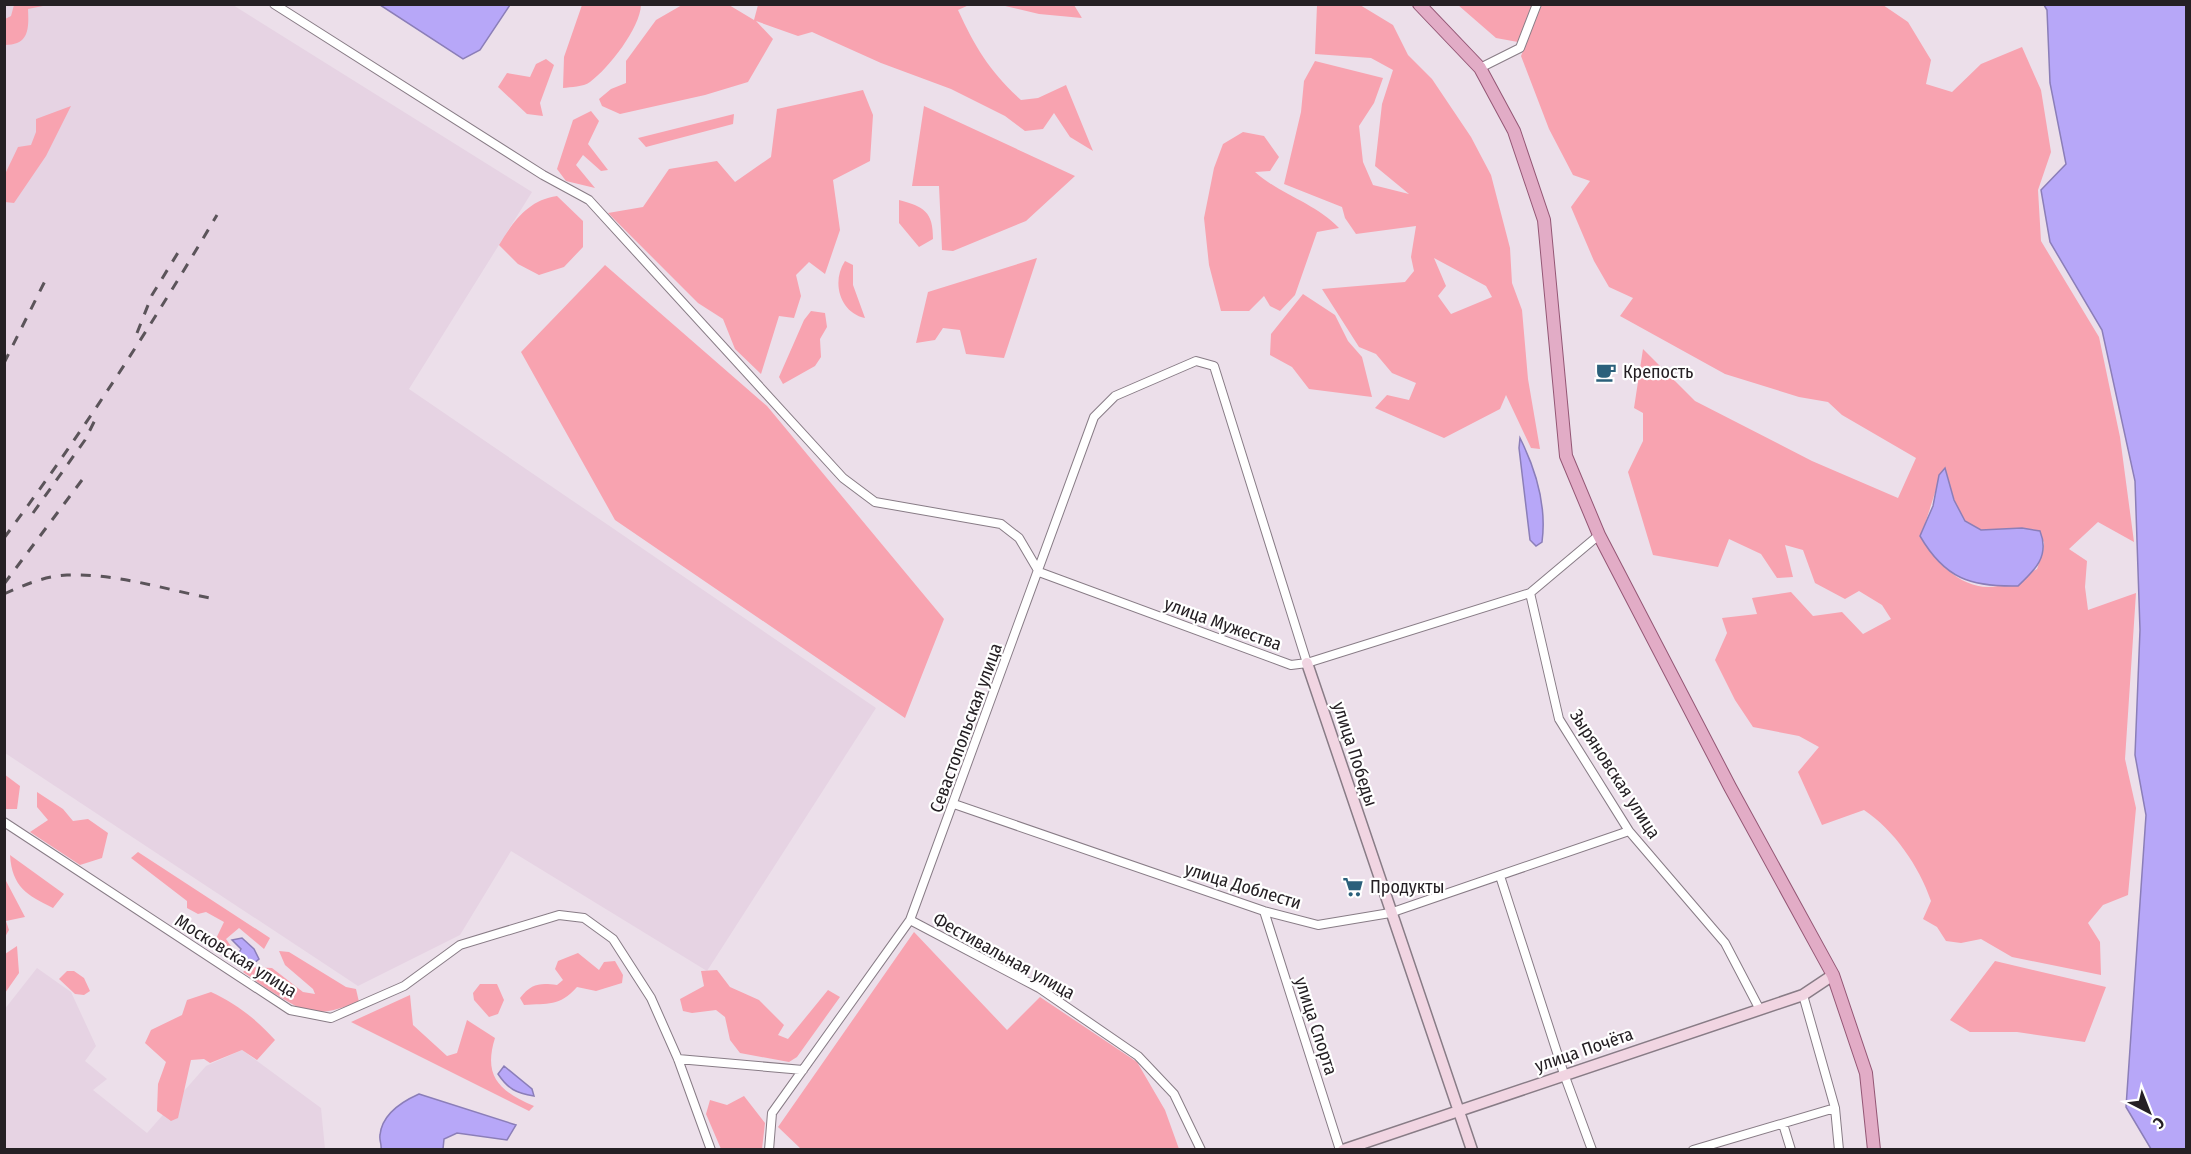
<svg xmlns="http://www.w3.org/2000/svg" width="2191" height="1154" font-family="'Fira Sans Condensed',sans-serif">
  <rect width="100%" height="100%" fill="#ecdfea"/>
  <path fill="#e6d3e3" d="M 4,5 L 233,5 L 532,192 L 409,389 L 876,708 L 707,971 L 511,851 L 460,935 L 358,986 L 5,753 Z
    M 37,968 L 71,992 L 96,1046 L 85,1061 L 107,1079 L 93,1090 L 147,1133 L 206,1066 L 242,1050 L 321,1108 L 325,1149 L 5,1149 L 4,1010 Z"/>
  <path fill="#f8a3b0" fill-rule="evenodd" d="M 1542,4 L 1883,5 L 1908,22 L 1931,60 L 1926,84 L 1952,92 L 1981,64 L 2022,47 L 2041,90 L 2051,152 L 2038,190 L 2041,241 L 2099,337 L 2120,437 L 2134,542 L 2098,522 L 2069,549 L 2087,561 L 2085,587 L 2088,610 L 2136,593 L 2125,759 L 2136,808 L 2128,895 L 2103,905 L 2088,923 L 2100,942 L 2101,975 L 2012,957 L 1981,939 L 1961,943 L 1946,941 L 1937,927 L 1923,919 L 1931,901 C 1919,866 1894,830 1864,810 L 1822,825 L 1798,772 L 1819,747 L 1799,736 L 1753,727 L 1735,700 L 1715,660 L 1727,633 L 1722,618 L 1757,614 L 1752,598 L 1791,592 L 1813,616 L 1842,612 L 1863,634 L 1891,619 L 1882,605 L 1859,591 L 1845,599 L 1815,583 L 1803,550 L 1785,545 L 1793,577 L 1777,578 L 1761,554 L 1729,539 L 1718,567 L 1653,555 L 1628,472 L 1643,441 L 1643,413 L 1634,408 L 1643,349 L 1695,401 L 1812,461 L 1898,498 L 1916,458 L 1842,415 L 1828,402 L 1799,397 L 1725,374 L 1620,316 L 1633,298 L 1609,287 L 1594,261 L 1571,207 L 1590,181 L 1573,175 L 1549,129 L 1521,56 ZM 1945,469 L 1954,500 L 1965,521 L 1981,530 L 2022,528 L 2044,542 L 2043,552 L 2037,569 C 2025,575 2011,584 1998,586 C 1964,593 1935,562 1920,536 C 1928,520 1938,477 1945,469 Z
    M 14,5 L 48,5 L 28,9 C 29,29 29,45 5,45 L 5,19 L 11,16 Z
    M 582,5 L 641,5 C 640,28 609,68 590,82 C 583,87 571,87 563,88 L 564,57 Z
    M 682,5 L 729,5 L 754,20 L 758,5 L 969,5 L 958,10 C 975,47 990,72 1021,100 L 1038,98 L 1066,85 L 1093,151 L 1070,137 L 1054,113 L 1043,129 L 1025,131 L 1005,116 L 951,89 L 881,63 L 812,32 L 798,36 L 756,21 L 773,39 L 748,82 L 705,95 L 620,114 L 602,106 L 599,99 L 611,89 L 626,83 L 626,61 L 656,20 Z
    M 1001,5 L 1074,5 L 1082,18 L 1039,14 Z
    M 1317,5 L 1360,5 L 1393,25 L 1408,55 L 1432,79 L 1471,137 L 1491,175 L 1510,248 L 1512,283 L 1522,310 L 1528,379 L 1540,449 L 1531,448 L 1506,395 L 1500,409 L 1444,438 L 1375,408 L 1387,395 L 1409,400 L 1416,383 L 1392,373 L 1376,354 L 1359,347 L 1322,289 L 1405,282 L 1414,271 L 1411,257 L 1416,226 L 1356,234 L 1345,218 L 1342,207 L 1284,184 L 1301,112 L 1304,81 L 1315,61 L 1383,78 L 1374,103 L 1359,126 L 1363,162 L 1373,185 L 1409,194 L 1375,166 L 1382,104 L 1393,70 L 1371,58 L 1315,54 ZM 1434,258 L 1486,286 L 1492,297 L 1451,314 L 1438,296 L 1446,286 Z
    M 1458,5 L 1532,5 L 1518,42 L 1496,38 Z
    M 546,59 L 554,65 L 540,103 L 543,116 L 527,114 L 498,87 L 507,73 L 530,77 L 536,64 Z
    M 863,90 L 873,115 L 870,161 L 833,180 L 840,230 L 825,274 L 809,262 L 796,275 L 801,296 L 794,318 L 779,316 L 761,374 L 735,349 L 723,319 L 698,303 L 608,213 L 643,207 L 669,169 L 717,161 L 735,182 L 771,157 L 777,109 Z
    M 71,106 L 46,156 L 14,203 L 5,202 L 6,172 L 18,147 L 31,145 L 36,132 L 36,119 Z
    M 924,106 L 1075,176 L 1026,221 L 953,251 L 942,250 L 939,186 L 912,186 Z
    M 591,111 L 599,121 L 588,144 L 608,170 L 601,171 L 583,155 L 576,165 L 595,188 L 566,181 L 557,169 L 573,120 Z
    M 734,114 L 733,124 L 646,147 L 638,138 Z
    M 1243,132 L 1264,136 L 1279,157 L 1270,171 L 1255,172 C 1281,195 1315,203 1339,228 L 1317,232 L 1295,295 L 1280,311 L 1270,306 L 1264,296 L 1249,311 L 1221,311 L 1209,265 L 1204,218 L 1214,168 L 1223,144 Z
    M 557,196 L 583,221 L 583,247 L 564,267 L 539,275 L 518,264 L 499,245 C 513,222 528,200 557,196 Z
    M 899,200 C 924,207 933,211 933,239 L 919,247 L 899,223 Z
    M 1037,258 L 1004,358 L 966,354 L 960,330 L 943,328 L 935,340 L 916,343 L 928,292 Z
    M 845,261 L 853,265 L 853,285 L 865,318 C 840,313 831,282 845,261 Z
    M 605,265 L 767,406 L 944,619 L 905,718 L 615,520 L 521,352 Z
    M 1303,294 L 1335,315 L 1348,341 L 1362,357 L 1372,397 L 1309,389 L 1292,367 L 1270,355 L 1271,334 Z
    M 811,311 L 825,313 L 827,327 L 820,339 L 821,357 L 815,366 L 783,384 L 779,377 L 804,320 Z
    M 4,774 L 20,786 L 17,809 L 5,809 Z
    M 37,792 L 63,809 L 73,821 L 88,819 L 108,833 L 102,858 L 80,865 L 30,832 L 48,820 L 37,807 Z
    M 138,852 L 270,938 L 264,949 L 239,928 L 226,939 L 233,949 L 212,947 L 224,922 L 206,912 L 198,914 L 187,908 L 187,901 L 131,858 Z
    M 10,855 L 64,894 L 53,908 C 27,895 12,887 10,855 Z
    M 5,879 L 25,917 L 6,921 L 9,930 L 5,937 Z
    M 914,932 L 1007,1030 L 1040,997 L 1137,1062 L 1165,1110 L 1179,1149 L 801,1149 L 778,1127 Z
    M 17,946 L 19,973 L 5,993 L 5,954 Z
    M 279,951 L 289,952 L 346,987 L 356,989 L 359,1002 C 344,1007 329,1013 313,1012 C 296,1010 259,983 243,972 L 248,967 L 272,968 L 303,992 L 315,994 L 313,989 L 285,965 Z
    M 578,953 L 599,970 L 604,962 L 615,961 L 623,975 L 622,983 L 596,991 L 577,987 C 559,1007 548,1003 524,1005 L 520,998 C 532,983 540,983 557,985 L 563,980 L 555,969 L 558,961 Z
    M 1995,961 L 2106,987 L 2085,1042 L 2017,1032 L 1970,1032 L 1950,1020 Z
    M 717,970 L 730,987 L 759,1000 L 784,1025 L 778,1035 L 788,1039 L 828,990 L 840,997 L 797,1057 L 789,1062 L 740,1053 L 730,1040 L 725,1017 L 716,1010 L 692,1013 L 683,1011 L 680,999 L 704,986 L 701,971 Z
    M 67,971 L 74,971 L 84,978 L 90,991 L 84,995 L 75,994 L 59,979 Z
    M 480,984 L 497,984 L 504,1000 L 498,1014 L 489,1017 L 474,1000 L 473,993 Z
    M 211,992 C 237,1004 256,1019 275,1040 L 257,1060 L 242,1050 L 210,1063 L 204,1059 L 191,1060 L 178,1118 L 171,1121 L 157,1111 L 158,1084 L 166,1062 L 145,1043 L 151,1030 L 182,1015 L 187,1000 Z
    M 410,995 L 413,1025 L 447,1056 L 457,1053 L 467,1020 L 495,1038 C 483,1076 499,1091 534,1106 L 529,1111 L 351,1022 Z
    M 744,1096 L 765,1123 L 762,1149 L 721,1149 L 706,1114 L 710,1100 L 727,1105 Z"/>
  <path fill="#b7a7f8" stroke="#8b7eb8" stroke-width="1.5" d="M 380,5 L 510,5 L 480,50 L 463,59 Z
    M 2044,5 L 2186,5 L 2186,1149 L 2151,1149 L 2126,1107 L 2146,815 L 2135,755 L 2140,630 L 2135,481 L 2102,330 L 2050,242 L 2041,190 L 2066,164 L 2050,83 L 2047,10 Z
    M 1520,438 C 1536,470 1547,505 1542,542 L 1536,546 L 1530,540 L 1519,448 Z
    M 1945,468 L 1954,500 L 1965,521 L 1981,530 L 2022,528 L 2040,531 C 2050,556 2035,570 2018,586 C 1971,587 1945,579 1920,536 L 1933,506 L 1939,475 Z
    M 242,938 L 254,949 L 259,959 L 252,965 L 246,965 L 236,958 L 241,949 L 232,940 Z
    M 504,1066 L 532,1089 L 534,1096 C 516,1093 508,1089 498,1074 Z
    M 419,1094 L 516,1125 L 507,1140 L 457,1133 L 444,1139 L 443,1149 L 381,1149 C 382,1145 379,1140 380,1135 C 382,1114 401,1102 419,1094 Z"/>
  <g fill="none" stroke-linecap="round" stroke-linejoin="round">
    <g stroke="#887c86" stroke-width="10">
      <path id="street" d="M 274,4 L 543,175 L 589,200 L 843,478 L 875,502 L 1001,524 L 1019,538 L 1039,572 L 1291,665 L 1307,663 L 1530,593 L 1599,535
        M 1480,68 L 1520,48 L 1537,4
        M 1530,593 L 1559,719 L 1629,831 L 1725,943 L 1759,1008
        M 954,804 L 1264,911 L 1318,925 L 1390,913 L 1629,831
        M 4,822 L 290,1010 L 331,1018 L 404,986 L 460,945 L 559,915 L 584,918 L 613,939 L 651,998 L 678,1059 L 711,1150
        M 1500,876 L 1564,1074 L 1592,1150
        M 1264,911 L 1340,1150
        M 910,920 L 1039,988 L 1138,1056 L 1174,1094 L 1201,1150
        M 1803,995 L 1835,1108 L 1839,1150
        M 678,1059 L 803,1070
        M 1783,1124 L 1791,1150
        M 769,1150 L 772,1113 L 910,920 L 1094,417 L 1115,396 L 1196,361 L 1214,366 L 1307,663
        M 1693,1150 L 1835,1108"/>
    </g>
    <g stroke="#887c86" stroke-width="13">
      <path id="secondary" d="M 1307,663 L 1472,1150
        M 1343,1150 L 1803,995 L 1833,975"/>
    </g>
    <g stroke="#945775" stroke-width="14">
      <path id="primary" d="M 1419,4 L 1480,68 L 1514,131 L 1544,220 L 1566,456 L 1599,535 L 1730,787 L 1833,975 L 1866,1073 L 1874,1150"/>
    </g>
    <use href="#street" stroke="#fff" stroke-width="8"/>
    <use href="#secondary" stroke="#f1d5e2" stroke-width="10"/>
    <use href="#primary" stroke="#e2acc6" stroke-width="12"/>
    <path stroke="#5b545a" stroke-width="3" stroke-dasharray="10 10" stroke-linecap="butt" d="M 137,333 L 152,295 L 179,251
      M 4,363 L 46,279
      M 33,513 L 85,440 L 96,418
      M 4,538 C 81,435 152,325 217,215
      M 4,584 L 82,480
      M 4,594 C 24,585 45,576 67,575 C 116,573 167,590 215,599"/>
  </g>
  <defs>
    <g id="cafe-bare" transform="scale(1.62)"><path d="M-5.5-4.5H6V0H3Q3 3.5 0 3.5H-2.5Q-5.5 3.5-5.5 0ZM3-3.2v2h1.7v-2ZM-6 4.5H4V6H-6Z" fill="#2b607b" stroke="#fff" stroke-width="2.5" paint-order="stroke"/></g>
    <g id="supermarket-bare" transform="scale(1.62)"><path d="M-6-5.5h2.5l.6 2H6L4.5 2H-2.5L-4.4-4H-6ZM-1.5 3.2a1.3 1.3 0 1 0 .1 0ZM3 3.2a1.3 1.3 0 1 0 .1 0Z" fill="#2b607b" stroke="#fff" stroke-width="2.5" paint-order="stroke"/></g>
  </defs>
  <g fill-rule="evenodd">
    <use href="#cafe-bare" x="1606" y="372"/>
    <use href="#supermarket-bare" x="1353" y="887"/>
  </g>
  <g text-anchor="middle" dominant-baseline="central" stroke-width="4.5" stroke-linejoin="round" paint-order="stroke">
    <g font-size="18" fill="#252024" stroke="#fff" text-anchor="start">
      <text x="1623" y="372">Крепость</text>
      <text x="1370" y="887">Продукты</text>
    </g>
    <g font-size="18" fill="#252024" stroke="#fff">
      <text transform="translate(1223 624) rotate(20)">улица Мужества</text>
      <text transform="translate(966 728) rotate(-70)">Севастопольская улица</text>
      <text transform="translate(1355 754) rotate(72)">улица Победы</text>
      <text transform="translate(1615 774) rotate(57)">Зыряновская улица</text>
      <text transform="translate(1243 886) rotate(17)">улица Доблести</text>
      <text transform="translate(236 956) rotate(32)">Московская улица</text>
      <text transform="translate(1004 956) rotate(29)">Фестивальная улица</text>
      <text transform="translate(1316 1026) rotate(72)">улица Спорта</text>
      <text transform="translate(1584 1050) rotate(-19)">улица Почёта</text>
    </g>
  </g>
  <rect width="2191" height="1154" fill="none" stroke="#252024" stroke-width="12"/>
  <g transform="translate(2149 1112) rotate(138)" stroke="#ffffff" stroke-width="4.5" paint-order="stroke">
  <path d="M0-4.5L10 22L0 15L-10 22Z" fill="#252024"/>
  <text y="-9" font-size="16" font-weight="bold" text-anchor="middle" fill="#252024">С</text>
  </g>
</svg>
